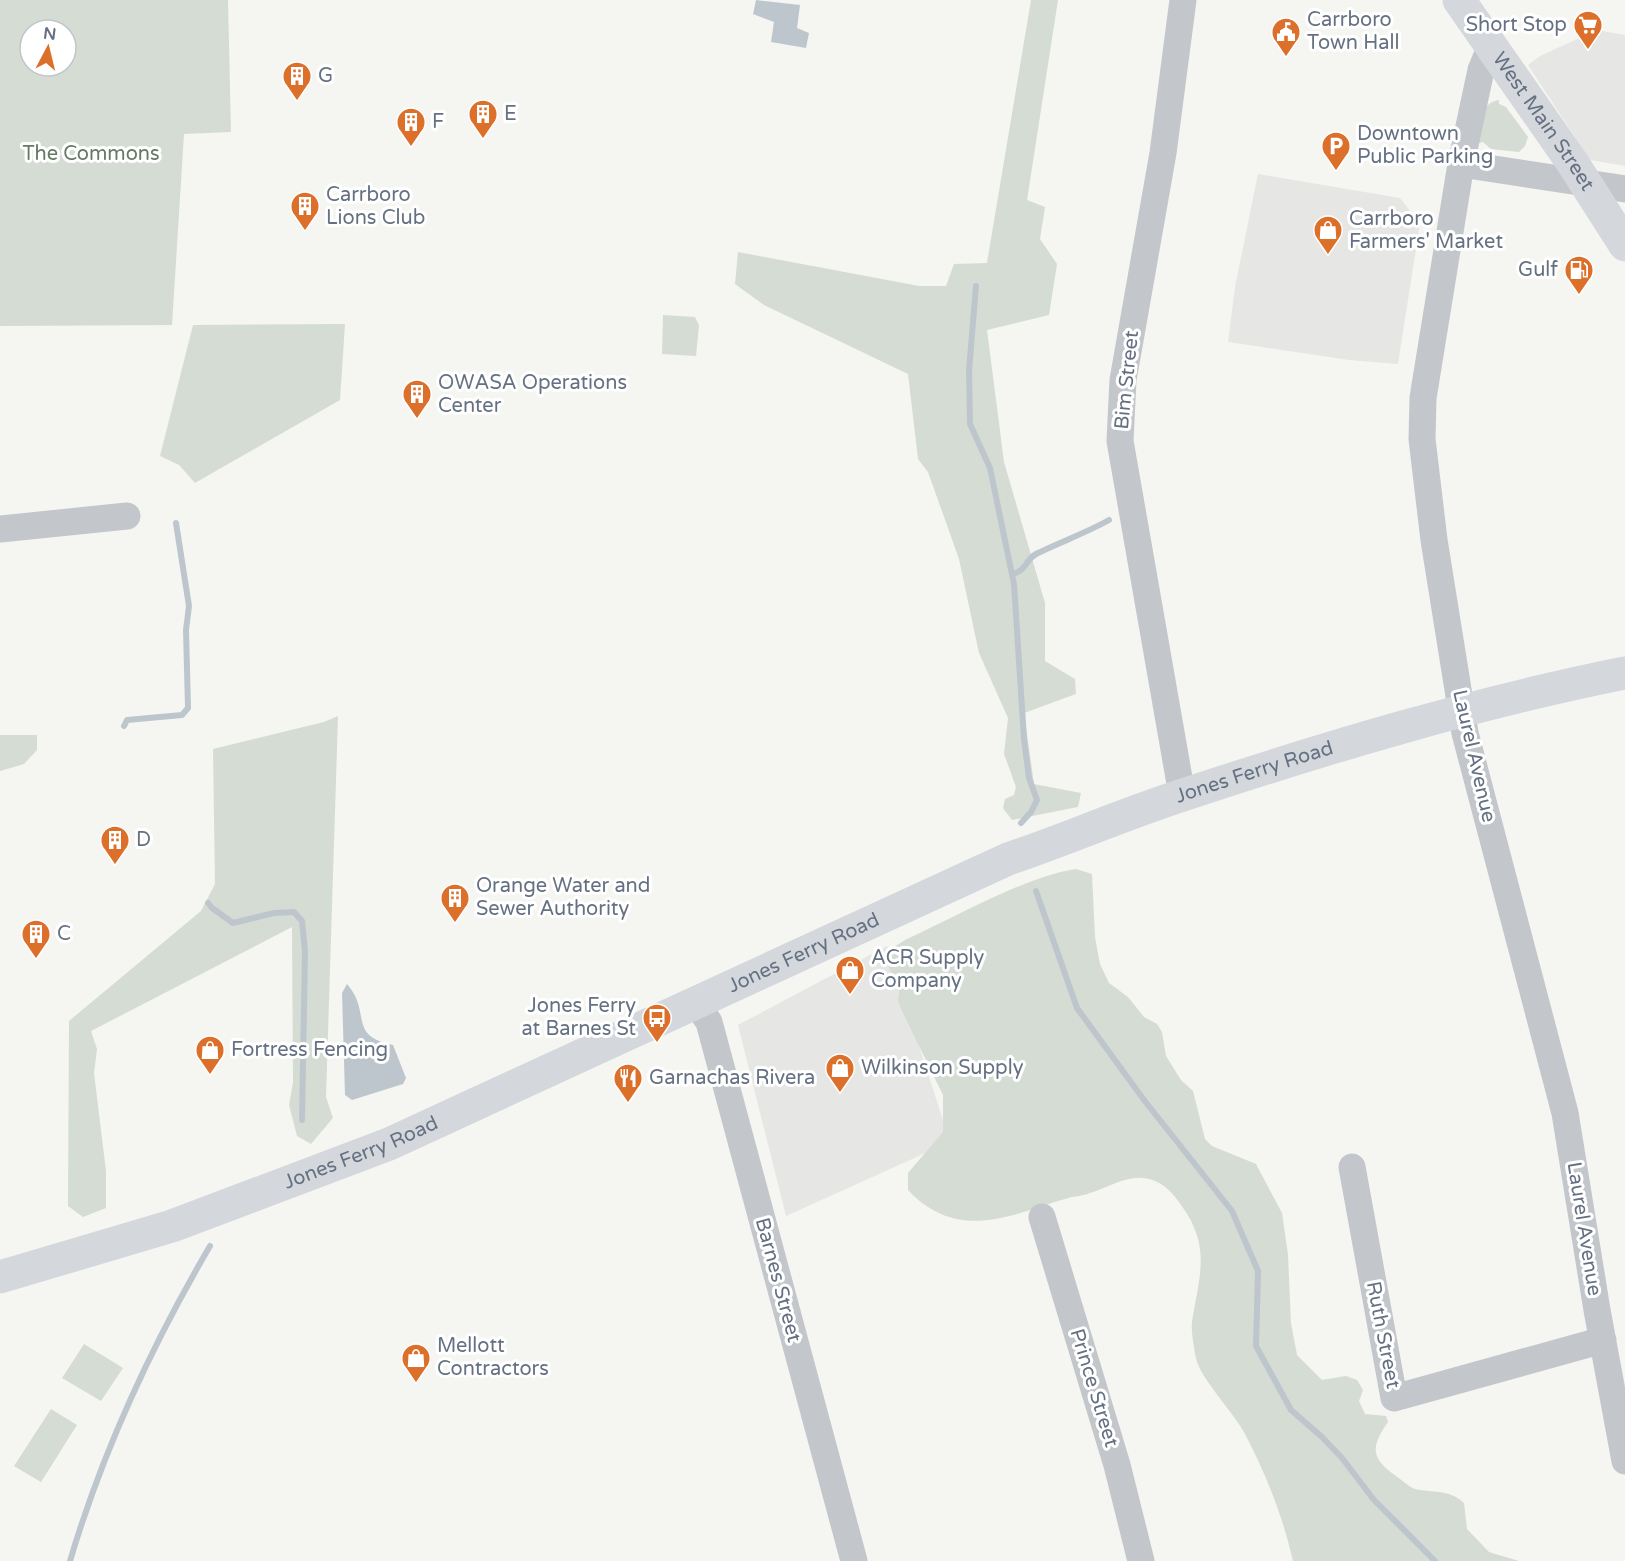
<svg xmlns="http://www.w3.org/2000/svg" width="1625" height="1561" font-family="'Varela Round',sans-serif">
  <rect width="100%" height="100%" fill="#f5f5f2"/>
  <path fill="#e6e6e5" d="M 1597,30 L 1625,35 L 1625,166 L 1590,160 L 1528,65 L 1540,56 Z
    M 1258,174 L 1400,198 L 1420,223 L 1398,364 L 1349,360 L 1228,342 L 1235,287 Z
    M 887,946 L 950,1142 L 786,1216 L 738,1025 Z"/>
  <path fill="#d5dcd3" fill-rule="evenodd" d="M 0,0 L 228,0 L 231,132 L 184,134 L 172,325 L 0,326 ZM 30,30 L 66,30 L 66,66 L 30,66 Z
    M 1031,0 L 1058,0 L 1027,200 L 1045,207 L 1040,239 L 1057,264 L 1049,315 L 987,330 L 1004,462 L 1045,603 L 1045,661 L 1075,679 L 1076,694 L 1024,713 L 1034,784 L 1081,793 L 1078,807 L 1012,820 L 1003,808 L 1005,799 L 1014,795 L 1016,787 L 1004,754 L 1008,718 L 979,653 L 959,559 L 928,472 L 918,459 L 908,374 L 764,305 L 735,284 L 738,252 L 919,286 L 946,286 L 954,264 L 987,263 Z
    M 1499,100 L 1499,104 L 1506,107 L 1528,137 L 1525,146 L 1519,152 L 1491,149 L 1483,142 L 1479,143 C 1481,127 1478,103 1499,100 Z
    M 663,315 L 695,317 L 699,325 L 696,356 L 662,354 Z
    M 345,324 L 340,400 L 195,483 L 179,465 L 160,456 L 193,325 Z
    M 338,716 L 326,1097 L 333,1118 L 311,1144 L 297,1136 L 289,1105 L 293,1082 L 292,927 L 91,1031 L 97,1049 L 94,1073 L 106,1171 L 106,1208 L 83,1217 L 68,1206 L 69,1021 L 201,911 L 215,884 L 213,749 L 324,722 Z
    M 0,735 L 37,735 L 37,750 L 24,764 L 0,771 Z
    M 1076,869 L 1092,874 L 1095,937 L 1100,964 L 1109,983 L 1128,997 L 1144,1017 L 1157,1024 L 1162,1032 L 1166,1056 L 1181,1080 L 1193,1091 L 1205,1139 L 1212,1146 L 1256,1164 L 1282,1213 L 1288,1255 L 1291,1323 L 1297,1355 L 1322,1380 L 1346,1376 L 1357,1380 L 1363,1390 L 1359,1401 L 1365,1414 L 1386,1416 L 1388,1422 C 1370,1448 1371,1458 1396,1476 C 1402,1480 1409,1487 1415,1489 C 1434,1493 1449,1489 1464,1503 L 1467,1529 L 1489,1552 L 1519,1561 L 1293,1561 C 1283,1517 1266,1474 1245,1434 C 1235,1414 1199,1377 1196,1358 C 1194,1347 1191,1333 1192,1322 C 1199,1276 1212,1247 1181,1205 C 1174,1195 1167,1186 1155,1181 C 1132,1171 1112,1186 1090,1193 C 1083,1196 1076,1196 1068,1198 C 1011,1215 958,1243 908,1190 L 908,1173 L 943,1132 L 943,1095 L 901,1009 L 898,1001 L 899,991 L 885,958 L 892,948 L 907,939 C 956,917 1024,877 1076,869 Z
    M 84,1344 L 123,1368 L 101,1401 L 62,1378 Z
    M 51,1409 L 77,1425 L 41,1482 L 14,1466 Z"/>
  <path fill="#bec6cd" d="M 756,0 L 800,5 L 797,28 L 809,33 L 806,48 L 771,42 L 774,22 L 753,14 Z
    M 347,984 C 372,1012 347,1036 393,1045 L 406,1078 L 403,1084 L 352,1100 L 345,1095 L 342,993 Z"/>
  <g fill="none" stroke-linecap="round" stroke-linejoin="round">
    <path stroke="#bec6cd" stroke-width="6" d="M 976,286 L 969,371 L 970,424 L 990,468 L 1014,584 L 1024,739 L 1029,778 L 1037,800 L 1031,812 L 1021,823
      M 1012,574 C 1028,570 1025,560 1036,554 C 1060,542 1086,533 1109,520
      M 124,726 L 127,720 L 182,715 L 188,708 L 186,630 L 189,606 L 176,523
      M 1036,891 L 1077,1008 L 1144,1100 L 1232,1211 L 1258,1271 L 1256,1346 L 1291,1410 L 1322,1437 L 1342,1458 L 1374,1500 L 1435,1561
      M 208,903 L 212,908 L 233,923 L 274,913 L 294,912 L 302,921 L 305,951 L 302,1120
      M 70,1561 C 103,1450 152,1345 210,1246"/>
    <path stroke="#c3c6ca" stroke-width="27" d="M 1491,46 L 1481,70 L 1461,164 L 1423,398 L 1422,439 L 1434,540 L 1465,733 L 1565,1113 L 1597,1310 L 1625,1461
      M 1461,164 L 1625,189
      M 0,529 L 127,516
      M 1182,795 L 1120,441 L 1123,380 L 1163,153 L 1183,0
      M 695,1002 L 709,1022 L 854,1561
      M 1352,1167 L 1394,1398 L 1603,1340
      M 1042,1217 L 1117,1465 L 1141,1561"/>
    <g stroke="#d4d8dc" stroke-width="33">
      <path id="s1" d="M 1459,0 L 1572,162 L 1625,245"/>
      <path id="s2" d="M 0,1277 L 172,1226 L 389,1144 L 1008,859 C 1067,839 1124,814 1183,795 C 1328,747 1475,703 1625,673"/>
    </g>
  </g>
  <defs>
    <g id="supermarket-pin" transform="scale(1.5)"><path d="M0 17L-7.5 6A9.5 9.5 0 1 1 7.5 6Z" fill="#dc702b" stroke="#fff"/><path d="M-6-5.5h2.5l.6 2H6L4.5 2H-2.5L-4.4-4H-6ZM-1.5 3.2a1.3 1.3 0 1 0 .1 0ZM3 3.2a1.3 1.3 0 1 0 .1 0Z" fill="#fff"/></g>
    <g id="civic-pin" transform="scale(1.5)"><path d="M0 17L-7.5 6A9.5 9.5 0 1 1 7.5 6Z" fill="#dc702b" stroke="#fff"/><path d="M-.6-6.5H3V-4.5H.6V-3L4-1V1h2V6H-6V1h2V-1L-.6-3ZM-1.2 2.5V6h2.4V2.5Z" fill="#fff"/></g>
    <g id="building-pin" transform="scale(1.5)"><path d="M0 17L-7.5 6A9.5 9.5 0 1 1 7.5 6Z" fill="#dc702b" stroke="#fff"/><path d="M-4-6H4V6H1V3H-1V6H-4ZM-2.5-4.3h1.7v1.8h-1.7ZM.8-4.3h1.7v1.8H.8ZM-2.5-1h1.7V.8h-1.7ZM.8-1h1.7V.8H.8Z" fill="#fff"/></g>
    <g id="parking-pin" transform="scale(1.5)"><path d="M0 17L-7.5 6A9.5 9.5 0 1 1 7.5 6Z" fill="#dc702b" stroke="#fff"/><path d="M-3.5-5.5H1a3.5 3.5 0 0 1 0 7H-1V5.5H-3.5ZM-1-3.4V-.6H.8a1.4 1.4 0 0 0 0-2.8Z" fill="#fff"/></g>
    <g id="shop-pin" transform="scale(1.5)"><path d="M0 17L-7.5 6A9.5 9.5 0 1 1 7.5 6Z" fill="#dc702b" stroke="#fff"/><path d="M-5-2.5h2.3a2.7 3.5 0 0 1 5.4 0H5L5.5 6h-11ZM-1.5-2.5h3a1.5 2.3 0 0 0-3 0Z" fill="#fff"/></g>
    <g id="fuel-pin" transform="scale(1.5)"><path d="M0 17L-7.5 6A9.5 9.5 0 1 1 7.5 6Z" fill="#dc702b" stroke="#fff"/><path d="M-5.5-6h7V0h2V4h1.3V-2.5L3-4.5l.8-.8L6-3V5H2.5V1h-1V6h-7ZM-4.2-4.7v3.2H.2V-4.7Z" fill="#fff"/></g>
    <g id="bus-pin" transform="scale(1.5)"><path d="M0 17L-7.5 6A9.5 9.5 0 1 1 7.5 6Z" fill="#dc702b" stroke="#fff"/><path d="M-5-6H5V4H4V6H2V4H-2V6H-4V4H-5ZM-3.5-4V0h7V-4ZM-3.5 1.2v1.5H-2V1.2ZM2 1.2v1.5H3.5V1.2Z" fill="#fff"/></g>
    <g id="restaurant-pin" transform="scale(1.5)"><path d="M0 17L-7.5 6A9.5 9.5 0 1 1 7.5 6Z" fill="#dc702b" stroke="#fff"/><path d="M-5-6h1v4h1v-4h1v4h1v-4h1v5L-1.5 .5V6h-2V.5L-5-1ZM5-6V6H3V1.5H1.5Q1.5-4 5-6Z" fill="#fff"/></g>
  </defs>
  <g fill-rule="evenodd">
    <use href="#supermarket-pin" x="1588" y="25"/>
    <use href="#civic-pin" x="1286" y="32"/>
    <use href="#building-pin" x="297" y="76"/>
    <use href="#building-pin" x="483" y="114"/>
    <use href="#building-pin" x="411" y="122"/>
    <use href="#parking-pin" x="1336" y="146"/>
    <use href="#building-pin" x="305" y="206"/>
    <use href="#shop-pin" x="1328" y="230"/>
    <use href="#fuel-pin" x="1579" y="270"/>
    <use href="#building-pin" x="417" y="394"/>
    <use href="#building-pin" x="115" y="840"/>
    <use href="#building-pin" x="455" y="898"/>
    <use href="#building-pin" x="36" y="934"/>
    <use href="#shop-pin" x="850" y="970"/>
    <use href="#bus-pin" x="657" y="1018"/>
    <use href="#shop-pin" x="210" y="1050"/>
    <use href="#shop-pin" x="840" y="1068"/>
    <use href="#restaurant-pin" x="628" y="1078"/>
    <use href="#shop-pin" x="416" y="1358"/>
  </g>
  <g text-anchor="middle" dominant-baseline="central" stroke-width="6" stroke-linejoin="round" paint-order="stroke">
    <g font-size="20" fill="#657182" stroke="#fff" text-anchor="start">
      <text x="1307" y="20">Carrboro<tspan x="1307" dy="23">Town Hall</tspan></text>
      <text x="1567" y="25" text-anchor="end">Short Stop</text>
      <text x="318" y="76">G</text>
      <text x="504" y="114">E</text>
      <text x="432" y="122">F</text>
      <text x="1357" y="134">Downtown<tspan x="1357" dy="23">Public Parking</tspan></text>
      <text x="326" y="195">Carrboro<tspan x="326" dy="23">Lions Club</tspan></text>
      <text x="1349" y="219">Carrboro<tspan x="1349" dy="23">Farmers' Market</tspan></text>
      <text x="1558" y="270" text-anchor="end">Gulf</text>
      <text x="438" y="383">OWASA Operations<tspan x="438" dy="23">Center</tspan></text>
      <text x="136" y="840">D</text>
      <text x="476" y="886">Orange Water and<tspan x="476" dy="23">Sewer Authority</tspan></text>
      <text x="57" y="934">C</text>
      <text x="871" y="958">ACR Supply<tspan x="871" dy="23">Company</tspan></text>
      <text x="636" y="1006" text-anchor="end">Jones Ferry<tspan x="636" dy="23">at Barnes St</tspan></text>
      <text x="231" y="1050">Fortress Fencing</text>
      <text x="861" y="1068">Wilkinson Supply</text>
      <text x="649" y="1078">Garnachas Rivera</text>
      <text x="437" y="1346">Mellott<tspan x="437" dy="23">Contractors</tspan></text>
    </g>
    <g font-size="20" fill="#657182" stroke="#fff">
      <text stroke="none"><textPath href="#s1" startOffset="148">West Main Street</textPath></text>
      <text transform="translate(1127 380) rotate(-84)">Bim Street</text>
      <text transform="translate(1474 756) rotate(77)">Laurel Avenue</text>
      <text stroke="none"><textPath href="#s2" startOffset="1354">Jones Ferry Road</textPath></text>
      <text stroke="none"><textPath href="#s2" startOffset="868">Jones Ferry Road</textPath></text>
      <text stroke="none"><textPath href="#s2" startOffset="382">Jones Ferry Road</textPath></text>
      <text transform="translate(1584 1229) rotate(81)">Laurel Avenue</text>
      <text transform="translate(778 1280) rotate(75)">Barnes Street</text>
      <text transform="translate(1383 1335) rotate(79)">Ruth Street</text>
      <text transform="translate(1094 1388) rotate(73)">Prince Street</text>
    </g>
    <g font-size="20" fill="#657964" stroke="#fff">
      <text x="91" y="154">The Commons</text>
    </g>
  </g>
  <g transform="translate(48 48) rotate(7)"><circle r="28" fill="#ffffff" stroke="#c1c6cd" stroke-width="1.5"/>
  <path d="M0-4.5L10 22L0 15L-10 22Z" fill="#dc702b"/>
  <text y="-9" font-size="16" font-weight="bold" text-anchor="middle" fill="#657182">N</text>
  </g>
</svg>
